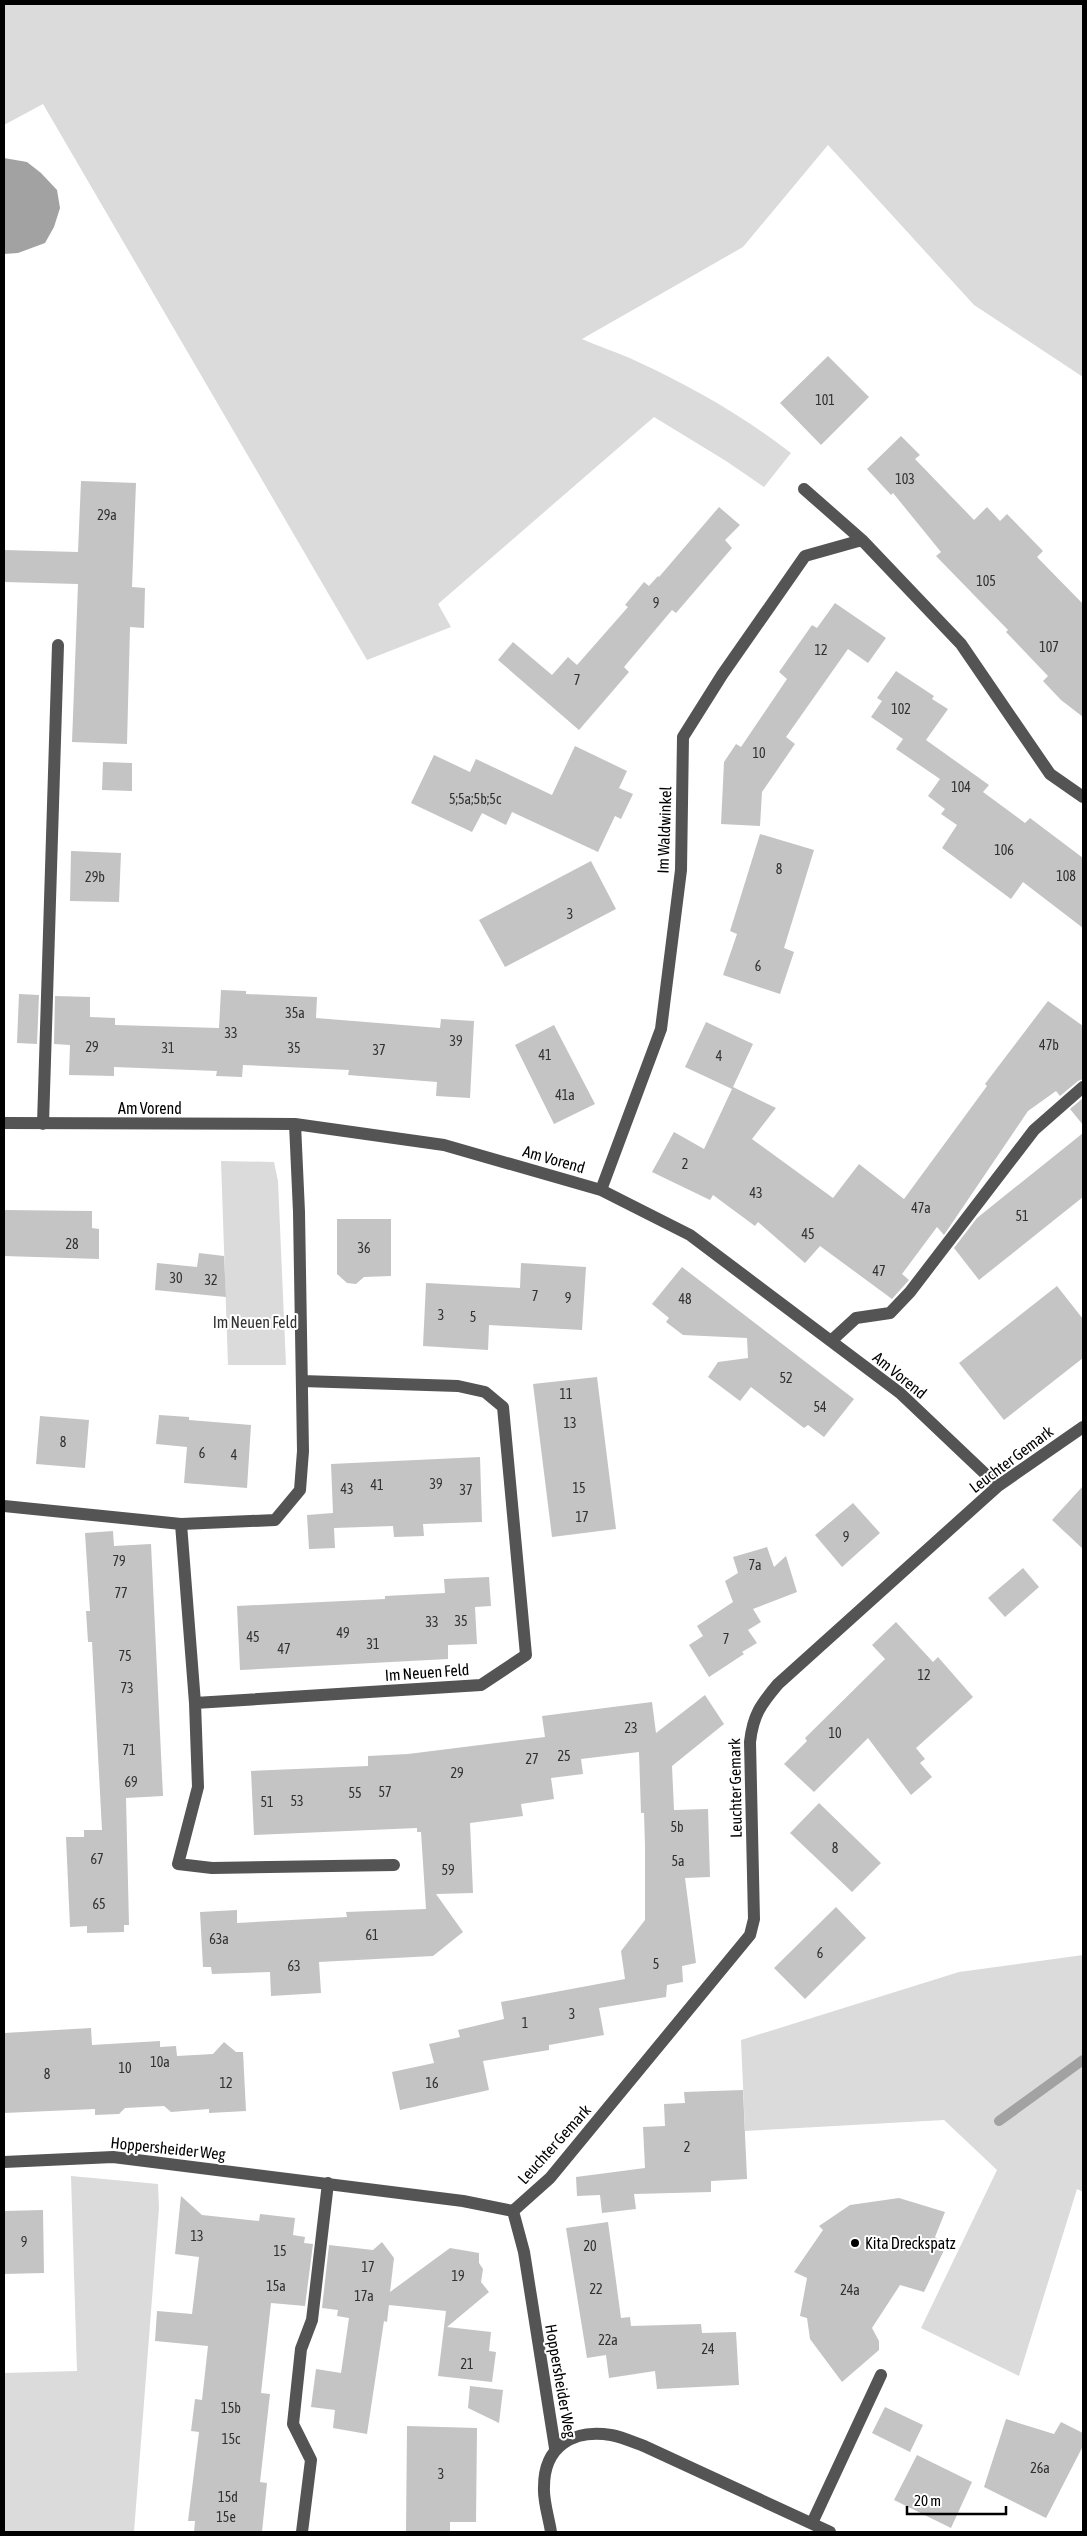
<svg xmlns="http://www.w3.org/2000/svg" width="1087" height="2536" font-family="'Asap Condensed',sans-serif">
  <rect width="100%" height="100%" fill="#fff"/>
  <path fill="#dbdbdb" d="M 4,4 L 1083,4 L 1083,377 L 974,305 L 828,145 L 743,247 L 582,339 C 599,347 618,352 636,361 C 691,386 743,416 791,453 L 764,487 L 726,461 L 654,417 L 438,604 L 451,627 L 367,660 L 43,104 L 4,125 Z
    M 221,1161 L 274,1162 L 278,1181 L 286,1365 L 228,1365 Z
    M 1083,1955 L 1083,2192 L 1077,2189 L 1019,2376 L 921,2328 L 997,2170 L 944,2120 L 745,2131 L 741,2040 L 959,1972 Z
    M 71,2176 L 158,2184 L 159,2208 L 134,2532 L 4,2532 L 4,2373 L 77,2371 Z"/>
  <path fill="#a2a2a2" d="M 4,158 L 27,162 L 41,173 L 57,190 L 60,208 L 54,227 L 45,243 L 18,253 L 4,254 Z"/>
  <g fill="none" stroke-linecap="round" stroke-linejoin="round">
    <path stroke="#a2a2a2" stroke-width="10" d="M 999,2121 L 1083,2060"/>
  </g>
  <path fill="#c4c4c4" d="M 828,356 L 869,397 L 821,445 L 780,403 Z
    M 901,436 L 920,455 L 915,459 L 974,520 L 987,507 L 1000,521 L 1007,514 L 1043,551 L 1037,557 L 1083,604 L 1083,717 L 1061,700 L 1043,681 L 1048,676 L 1006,632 L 1008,630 L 936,556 L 941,552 L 893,493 L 891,495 L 867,469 Z
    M 81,481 L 136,483 L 132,587 L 145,588 L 144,628 L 130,627 L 127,744 L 72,742 L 78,584 L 4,582 L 4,550 L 78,552 Z
    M 719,507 L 740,525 L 725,540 L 732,548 L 676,613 L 672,610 L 624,667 L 629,672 L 579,730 L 498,660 L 513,642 L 552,675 L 568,657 L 577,665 L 628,607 L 625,605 L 644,582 L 649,586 L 658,576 L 659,577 Z
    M 835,603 L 886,638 L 868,663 L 848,649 L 786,737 L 795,744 L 762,792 L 760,826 L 721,824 L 724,762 L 736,744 L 741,747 L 787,679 L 779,672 L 812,625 L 817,628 Z
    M 896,671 L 934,696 L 932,699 L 948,709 L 926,740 L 989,785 L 983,792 L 1025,823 L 1030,818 L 1083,858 L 1083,928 L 1023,882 L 1011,899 L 942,848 L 957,825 L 941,814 L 945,809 L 928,796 L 940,779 L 896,749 L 903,739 L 871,717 L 882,701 L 877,698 Z
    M 575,746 L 627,771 L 619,788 L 633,794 L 621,819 L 615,816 L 598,852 L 512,812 L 506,825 L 482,813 L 472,832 L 411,803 L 434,755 L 470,772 L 476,759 L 552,795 Z
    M 103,762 L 132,763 L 132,791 L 102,790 Z
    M 760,834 L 814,850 L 784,948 L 794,952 L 780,994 L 723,975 L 737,934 L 730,931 Z
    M 71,851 L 121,853 L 119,902 L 70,901 Z
    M 591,861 L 616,909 L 505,967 L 479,920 Z
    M 221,990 L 246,991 L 246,994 L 317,997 L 316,1018 L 440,1028 L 441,1019 L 474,1021 L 470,1098 L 436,1096 L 437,1082 L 348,1075 L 349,1070 L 243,1065 L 242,1077 L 216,1076 L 217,1071 L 114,1067 L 114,1076 L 69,1075 L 70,1045 L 54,1044 L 55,996 L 90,997 L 90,1017 L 115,1018 L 115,1025 L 219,1028 Z
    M 19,994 L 39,995 L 37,1044 L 17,1043 Z
    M 1048,1001 L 1083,1026 L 1083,1079 L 1078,1081 L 1060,1096 L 1056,1091 L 1028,1111 L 944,1235 L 937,1227 L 902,1274 L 909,1280 L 892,1299 L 820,1246 L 805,1263 L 758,1222 L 755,1226 L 713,1195 L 710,1200 L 652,1172 L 674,1132 L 704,1149 L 732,1089 L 685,1067 L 706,1022 L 753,1044 L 733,1087 L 776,1108 L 752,1139 L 833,1198 L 859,1164 L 904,1199 L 987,1086 L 985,1084 Z
    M 554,1025 L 595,1104 L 554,1124 L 515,1045 Z
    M 1083,1098 L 1083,1125 L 1070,1109 Z
    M 1083,1133 L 1083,1197 L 979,1280 L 954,1248 L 977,1218 Z
    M 4,1210 L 92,1211 L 92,1228 L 99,1229 L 99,1259 L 4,1256 Z
    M 337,1219 L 391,1219 L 391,1276 L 364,1277 L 356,1284 L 347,1283 L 337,1274 Z
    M 199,1253 L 224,1256 L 226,1297 L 155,1290 L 157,1263 L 197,1267 Z
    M 521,1263 L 586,1267 L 582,1330 L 489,1325 L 488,1350 L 423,1346 L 426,1283 L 520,1288 Z
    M 682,1267 L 854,1399 L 824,1437 L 808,1425 L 804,1428 L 751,1387 L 740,1401 L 708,1377 L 718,1362 L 748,1358 L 747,1338 L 683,1335 L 666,1322 L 669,1318 L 652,1304 Z
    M 1057,1286 L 1083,1319 L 1083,1358 L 1004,1420 L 959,1363 Z
    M 597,1377 L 616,1529 L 552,1537 L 533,1384 Z
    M 159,1415 L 189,1417 L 189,1420 L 251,1425 L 247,1488 L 184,1483 L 187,1447 L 156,1444 Z
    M 40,1416 L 89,1420 L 85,1468 L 36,1464 Z
    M 480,1457 L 482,1522 L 423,1524 L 424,1536 L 394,1537 L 393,1526 L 334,1528 L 335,1548 L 309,1549 L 307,1515 L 333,1513 L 331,1464 Z
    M 1083,1486 L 1083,1549 L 1052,1520 Z
    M 853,1503 L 880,1533 L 842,1567 L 815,1535 Z
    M 113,1531 L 114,1546 L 151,1544 L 163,1796 L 126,1798 L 129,1925 L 124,1925 L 124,1932 L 87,1933 L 87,1926 L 70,1927 L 66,1837 L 84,1837 L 84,1830 L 102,1830 L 92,1642 L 88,1642 L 86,1611 L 90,1611 L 85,1533 Z
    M 767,1547 L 774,1567 L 786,1556 L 797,1592 L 753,1609 L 761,1622 L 748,1630 L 757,1643 L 742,1652 L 744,1654 L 709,1677 L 689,1645 L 703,1636 L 697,1626 L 733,1602 L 725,1581 L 738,1573 L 733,1557 Z
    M 1023,1568 L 1039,1587 L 1005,1617 L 988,1598 Z
    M 489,1577 L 491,1606 L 475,1607 L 477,1644 L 448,1645 L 448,1659 L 240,1670 L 237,1606 L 385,1599 L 385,1596 L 445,1593 L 444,1579 Z
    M 896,1622 L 933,1662 L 938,1657 L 973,1697 L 916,1748 L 925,1759 L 920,1763 L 932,1777 L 911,1795 L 868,1738 L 814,1792 L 784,1764 L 807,1741 L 805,1738 L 885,1659 L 872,1645 Z
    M 705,1695 L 724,1724 L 672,1766 L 674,1810 L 708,1809 L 710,1877 L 685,1878 L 696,1963 L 682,1966 L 683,1982 L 667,1985 L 666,1997 L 599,2008 L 604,2035 L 549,2045 L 549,2050 L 483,2061 L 489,2090 L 400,2110 L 392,2072 L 434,2063 L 429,2044 L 460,2037 L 458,2030 L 504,2019 L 501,2002 L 625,1979 L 621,1951 L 645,1920 L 645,1846 L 644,1813 L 641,1813 L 639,1752 L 581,1759 L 583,1774 L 551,1778 L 554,1799 L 521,1804 L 523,1816 L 470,1823 L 473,1893 L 436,1894 L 463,1932 L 433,1956 L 319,1962 L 321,1993 L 271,1996 L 270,1972 L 212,1974 L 211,1967 L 203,1967 L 200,1912 L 237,1910 L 237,1923 L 347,1917 L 346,1912 L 426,1909 L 421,1832 L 417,1832 L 417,1828 L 254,1835 L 251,1771 L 368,1766 L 368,1756 L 408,1754 L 545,1737 L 542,1716 L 652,1702 L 656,1733 Z
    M 819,1803 L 881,1863 L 852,1892 L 790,1833 Z
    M 836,1907 L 866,1938 L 805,1999 L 774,1968 Z
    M 91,2028 L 92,2045 L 160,2041 L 160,2047 L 176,2046 L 177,2056 L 213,2054 L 224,2042 L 236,2052 L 243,2052 L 246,2111 L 209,2113 L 209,2109 L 171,2112 L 164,2106 L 125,2108 L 119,2114 L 95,2115 L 95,2109 L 4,2113 L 4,2033 Z
    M 743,2090 L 747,2179 L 711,2181 L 711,2192 L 634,2194 L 636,2209 L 602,2213 L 600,2195 L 577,2196 L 576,2177 L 645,2168 L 643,2127 L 665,2126 L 664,2104 L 685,2103 L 684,2092 Z
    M 181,2196 L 202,2215 L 259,2221 L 260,2214 L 295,2218 L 293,2235 L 305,2237 L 304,2243 L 313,2244 L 305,2306 L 271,2303 L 261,2393 L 270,2394 L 260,2482 L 267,2483 L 262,2532 L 194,2532 L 195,2521 L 188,2521 L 199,2432 L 191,2431 L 195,2399 L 202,2400 L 208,2346 L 155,2341 L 157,2311 L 192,2314 L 199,2257 L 175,2254 Z
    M 899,2198 L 945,2212 L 935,2237 L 946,2246 L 924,2292 L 900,2285 L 872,2328 L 879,2341 L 879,2350 L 842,2382 L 810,2339 L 807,2318 L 800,2316 L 807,2278 L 794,2272 L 823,2230 L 819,2226 L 850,2205 Z
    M 43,2210 L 44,2273 L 4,2274 L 4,2211 Z
    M 608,2222 L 621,2318 L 630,2317 L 631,2326 L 701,2324 L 702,2333 L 736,2332 L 739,2385 L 657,2389 L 655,2371 L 609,2378 L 606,2355 L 587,2358 L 566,2228 Z
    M 382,2242 L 394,2258 L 390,2292 L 450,2248 L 479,2253 L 479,2263 L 483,2269 L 481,2282 L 489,2292 L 447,2327 L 491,2332 L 489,2351 L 496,2352 L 492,2382 L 438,2376 L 446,2311 L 389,2305 L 387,2322 L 384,2321 L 367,2434 L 333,2428 L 335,2410 L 311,2407 L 316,2369 L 341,2373 L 349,2318 L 337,2316 L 338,2310 L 322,2308 L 329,2245 L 373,2250 Z
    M 470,2386 L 503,2390 L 499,2423 L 468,2408 Z
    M 885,2407 L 923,2425 L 910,2452 L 872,2433 Z
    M 1006,2419 L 1054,2434 L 1061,2422 L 1083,2433 L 1083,2446 L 1046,2518 L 984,2487 Z
    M 407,2426 L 477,2428 L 476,2522 L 450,2522 L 450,2532 L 406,2532 Z
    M 917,2455 L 972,2482 L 951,2528 L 894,2500 Z"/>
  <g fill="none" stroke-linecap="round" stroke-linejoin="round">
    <path stroke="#545454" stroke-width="12" d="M 804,489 L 862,540 L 961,644 L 1050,774 L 1083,797
      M 4,1123 L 295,1124 L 444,1145 L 601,1190 L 690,1235 L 900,1393 L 998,1486
      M 43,1124 L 58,645
      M 601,1190 L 661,1029 L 681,870 L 683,737 L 722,675 L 805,556 L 862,540
      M 831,1341 L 856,1318 L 890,1313 L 910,1292 L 1034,1130 L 1083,1087
      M 4,1506 L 181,1524 L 275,1520 L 300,1490 L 303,1451 L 299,1212 L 295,1124
      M 181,1524 L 195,1703 L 198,1787 L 178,1864 L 212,1868 L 394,1865
      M 195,1703 L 481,1685 L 526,1655 L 503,1407 L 485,1392 L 458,1386 L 302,1381
      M 4,2162 L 113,2157 L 463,2201 L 513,2211
      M 513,2211 L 550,2178 L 750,1935 L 754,1919 L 750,1742 C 753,1715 761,1704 778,1684 L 998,1486 L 1083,1427
      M 513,2211 L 524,2252 L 555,2448
      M 812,2523 L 881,2375
      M 302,2532 L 311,2460 L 293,2424 L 301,2349 L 312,2320 L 328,2183
      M 551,2532 C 549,2518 543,2501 544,2487 C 544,2446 573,2429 611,2435 C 622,2437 633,2442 644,2446 L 830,2532"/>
  </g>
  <circle fill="#000" stroke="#fff" stroke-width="2" cx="855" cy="2243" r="5"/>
  <g text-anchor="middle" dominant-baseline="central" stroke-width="4" stroke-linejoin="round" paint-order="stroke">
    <g font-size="14" fill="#313131">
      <text x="825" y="400">101</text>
      <text x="905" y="479">103</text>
      <text x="107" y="515">29a</text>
      <text x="986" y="581">105</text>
      <text x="656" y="603">9</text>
      <text x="1049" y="647">107</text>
      <text x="821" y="650">12</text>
      <text x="577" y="680">7</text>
      <text x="901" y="709">102</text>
      <text x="759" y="753">10</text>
      <text x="961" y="787">104</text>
      <text x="475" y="799">5;5a;5b;5c</text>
      <text x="1004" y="850">106</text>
      <text x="779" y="869">8</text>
      <text x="1066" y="876">108</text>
      <text x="95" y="877">29b</text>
      <text x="570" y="914">3</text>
      <text x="758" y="966">6</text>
      <text x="295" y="1013">35a</text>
      <text x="231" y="1033">33</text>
      <text x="456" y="1041">39</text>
      <text x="1049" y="1045">47b</text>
      <text x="92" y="1047">29</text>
      <text x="168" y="1048">31</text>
      <text x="294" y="1048">35</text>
      <text x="379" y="1050">37</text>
      <text x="545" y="1055">41</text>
      <text x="719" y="1056">4</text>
      <text x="565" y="1095">41a</text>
      <text x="685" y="1164">2</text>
      <text x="756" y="1193">43</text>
      <text x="921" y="1208">47a</text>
      <text x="1022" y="1216">51</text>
      <text x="808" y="1234">45</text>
      <text x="72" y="1244">28</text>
      <text x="364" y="1248">36</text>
      <text x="879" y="1271">47</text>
      <text x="176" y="1278">30</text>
      <text x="211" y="1280">32</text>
      <text x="535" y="1296">7</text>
      <text x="568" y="1298">9</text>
      <text x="685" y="1299">48</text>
      <text x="441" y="1315">3</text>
      <text x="473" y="1317">5</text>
      <text x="786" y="1378">52</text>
      <text x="566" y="1394">11</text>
      <text x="820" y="1407">54</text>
      <text x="570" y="1423">13</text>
      <text x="63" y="1442">8</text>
      <text x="202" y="1453">6</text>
      <text x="234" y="1455">4</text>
      <text x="436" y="1484">39</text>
      <text x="377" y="1485">41</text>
      <text x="579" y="1488">15</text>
      <text x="347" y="1489">43</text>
      <text x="466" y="1490">37</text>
      <text x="582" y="1517">17</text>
      <text x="846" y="1537">9</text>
      <text x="119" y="1561">79</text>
      <text x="755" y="1565">7a</text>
      <text x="121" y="1593">77</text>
      <text x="461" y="1621">35</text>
      <text x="432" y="1622">33</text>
      <text x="343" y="1633">49</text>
      <text x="253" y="1637">45</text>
      <text x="726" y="1639">7</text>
      <text x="373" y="1644">31</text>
      <text x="284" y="1649">47</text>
      <text x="125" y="1656">75</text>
      <text x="924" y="1675">12</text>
      <text x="127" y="1688">73</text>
      <text x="631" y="1728">23</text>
      <text x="835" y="1733">10</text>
      <text x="129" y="1750">71</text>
      <text x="564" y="1756">25</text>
      <text x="532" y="1759">27</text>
      <text x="457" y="1773">29</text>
      <text x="131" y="1782">69</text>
      <text x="385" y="1792">57</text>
      <text x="355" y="1793">55</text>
      <text x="297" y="1801">53</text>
      <text x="267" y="1802">51</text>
      <text x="677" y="1827">5b</text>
      <text x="835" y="1848">8</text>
      <text x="97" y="1859">67</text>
      <text x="678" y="1861">5a</text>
      <text x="448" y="1870">59</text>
      <text x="99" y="1904">65</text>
      <text x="372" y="1935">61</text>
      <text x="219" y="1939">63a</text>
      <text x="820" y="1953">6</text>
      <text x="656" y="1964">5</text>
      <text x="294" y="1966">63</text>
      <text x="572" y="2014">3</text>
      <text x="525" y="2023">1</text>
      <text x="160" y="2062">10a</text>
      <text x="125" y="2068">10</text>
      <text x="47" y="2074">8</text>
      <text x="226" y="2083">12</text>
      <text x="432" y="2083">16</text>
      <text x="687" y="2147">2</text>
      <text x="197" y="2236">13</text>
      <text x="24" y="2242">9</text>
      <text x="590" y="2246">20</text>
      <text x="280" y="2251">15</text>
      <text x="368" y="2267">17</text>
      <text x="458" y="2276">19</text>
      <text x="276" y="2286">15a</text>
      <text x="596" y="2289">22</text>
      <text x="850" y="2290">24a</text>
      <text x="364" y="2296">17a</text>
      <text x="608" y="2340">22a</text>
      <text x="708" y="2349">24</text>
      <text x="467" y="2364">21</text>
      <text x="231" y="2408">15b</text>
      <text x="231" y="2439">15c</text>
      <text x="1040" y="2468">26a</text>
      <text x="441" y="2474">3</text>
      <text x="228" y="2497">15d</text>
      <text x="226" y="2517">15e</text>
    </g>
    <g font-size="16" fill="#000" stroke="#fff">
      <text transform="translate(664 830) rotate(-88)">Im Waldwinkel</text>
      <text x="150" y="1108">Am Vorend</text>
      <text transform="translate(554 1159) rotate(16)">Am Vorend</text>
      <text transform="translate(900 1375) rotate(39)">Am Vorend</text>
      <text transform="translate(1011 1459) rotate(-37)">Leuchter Gemark</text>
      <text transform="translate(427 1672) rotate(-4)">Im Neuen Feld</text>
      <text transform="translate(735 1788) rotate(-91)">Leuchter Gemark</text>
      <text transform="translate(554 2144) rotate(-48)">Leuchter Gemark</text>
      <text transform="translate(168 2148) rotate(6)">Hoppersheider Weg</text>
      <text transform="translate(561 2381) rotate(80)">Hoppersheider Weg</text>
    </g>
    <g font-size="16" fill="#323232" stroke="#fff">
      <text x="255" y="1322">Im Neuen Feld</text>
    </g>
    <g font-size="16" fill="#000" stroke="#fff" text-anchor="start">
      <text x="865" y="2243">Kita Dreckspatz</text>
    </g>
  </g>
  <rect width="1087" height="2536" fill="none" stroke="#000000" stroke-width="10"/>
  <path d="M907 2506v8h99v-8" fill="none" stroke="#000000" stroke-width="2.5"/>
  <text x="914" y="2506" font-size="15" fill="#000000" stroke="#ffffff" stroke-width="4" paint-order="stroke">20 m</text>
</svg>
